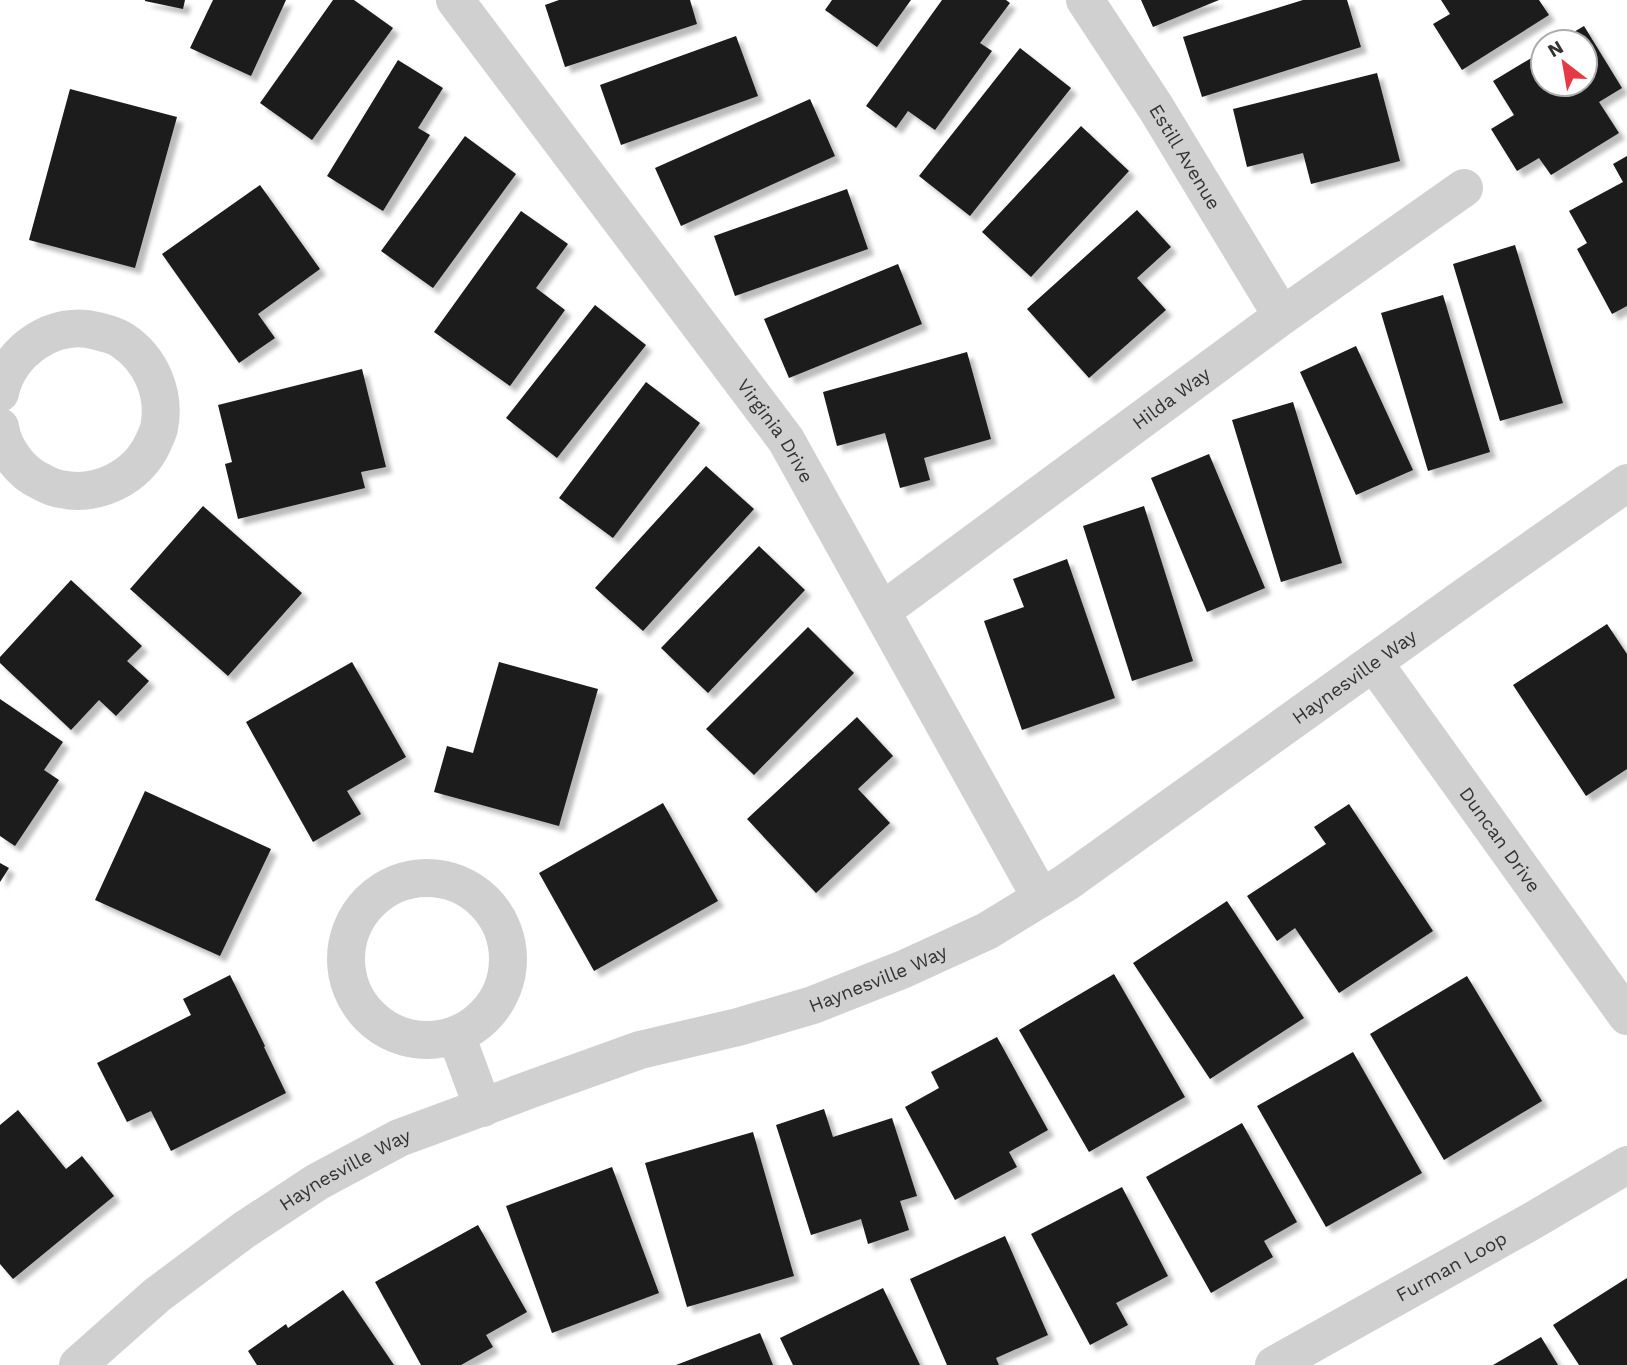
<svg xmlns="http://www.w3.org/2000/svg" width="1627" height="1365" font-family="'Work Sans',sans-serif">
  <defs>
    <filter id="shadow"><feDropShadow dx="6" dy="6" stdDeviation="2" flood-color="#0004"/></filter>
  </defs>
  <rect width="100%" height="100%" fill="#fff"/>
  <path fill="#1a1a1a" filter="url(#shadow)" d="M 145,0 L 185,0 L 183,9 L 145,1 Z
    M 213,0 L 286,0 L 251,76 L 190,48 Z
    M 333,0 L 354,0 L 393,28 L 312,140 L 260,103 Z
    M 559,0 L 690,0 L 697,24 L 565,67 L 545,5 Z
    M 832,0 L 911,0 L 877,47 L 825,10 Z
    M 942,0 L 1006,0 L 1010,3 L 980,43 L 992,51 L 935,130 L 908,111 L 896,128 L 866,106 Z
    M 1141,0 L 1219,0 L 1153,27 Z
    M 1303,0 L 1347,0 L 1361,47 L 1202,97 L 1183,37 Z
    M 1441,0 L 1539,0 L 1549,15 L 1462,70 L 1433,24 L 1450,14 Z
    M 1584,26 L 1622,88 L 1599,102 L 1619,133 L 1551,175 L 1539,158 L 1517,171 L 1491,129 L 1514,115 L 1493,81 L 1543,51 L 1543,84 L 1585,84 L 1585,42 L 1557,42 Z
    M 736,36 L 758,96 L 621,145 L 600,85 Z
    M 1020,48 L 1071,88 L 970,216 L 919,176 Z
    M 398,60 L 443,88 L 418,128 L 430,135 L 383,211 L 327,176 Z
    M 1377,73 L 1400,161 L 1311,184 L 1303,153 L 1247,167 L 1233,109 Z
    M 70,89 L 177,117 L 135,268 L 29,240 Z
    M 810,99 L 835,156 L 681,226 L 655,168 Z
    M 1081,126 L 1129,171 L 1031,277 L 982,232 Z
    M 465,136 L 516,174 L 433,288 L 381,251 Z
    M 1627,156 L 1627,306 L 1612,314 L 1577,249 L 1587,243 L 1569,211 L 1623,182 L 1613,164 Z
    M 260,185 L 320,269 L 258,314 L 275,338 L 239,363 L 162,254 Z
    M 847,189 L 868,249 L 735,296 L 714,236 Z
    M 1137,210 L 1171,247 L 1137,278 L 1166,310 L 1089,378 L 1027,309 Z
    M 521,211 L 568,244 L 536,288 L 565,310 L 510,386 L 434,332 Z
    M 1515,245 L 1563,403 L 1500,421 L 1453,264 Z
    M 898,264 L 922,324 L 789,378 L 764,319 Z
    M 1443,295 L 1490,452 L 1428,471 L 1381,313 Z
    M 595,305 L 646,345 L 557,458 L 506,418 Z
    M 1356,346 L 1413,470 L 1356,495 L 1300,372 Z
    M 967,352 L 991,439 L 924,458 L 930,480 L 900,488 L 885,433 L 837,446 L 823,392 Z
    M 362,369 L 386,467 L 361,472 L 365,488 L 238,519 L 225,464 L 232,462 L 218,405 Z
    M 646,382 L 700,423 L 613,538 L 559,498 Z
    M 1293,402 L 1342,563 L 1281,582 L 1232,420 Z
    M 1209,454 L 1265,588 L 1207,612 L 1151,478 Z
    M 706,466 L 754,509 L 643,631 L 595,588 Z
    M 203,506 L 302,593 L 228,676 L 130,589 Z
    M 1144,506 L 1193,661 L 1132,681 L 1083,526 Z
    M 759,546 L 805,590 L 708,693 L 661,648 Z
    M 1067,559 L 1115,698 L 1022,730 L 984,621 L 1024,607 L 1013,579 Z
    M 71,580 L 142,646 L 127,661 L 149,681 L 116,716 L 99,700 L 71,730 L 0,663 L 0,657 Z
    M 1607,624 L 1627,654 L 1627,769 L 1586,796 L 1513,685 Z
    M 808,627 L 854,673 L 754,775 L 706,729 Z
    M 352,662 L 406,757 L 347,791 L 361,814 L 313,842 L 246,722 Z
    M 499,662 L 598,689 L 559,826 L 434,792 L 447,746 L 473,753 Z
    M 0,699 L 63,742 L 44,770 L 59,780 L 15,846 L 0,836 Z
    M 857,717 L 893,756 L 858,789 L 890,823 L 816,893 L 747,819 Z
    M 145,791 L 271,849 L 220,956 L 95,900 Z
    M 663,803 L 718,901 L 594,971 L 539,873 Z
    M 1349,804 L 1433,931 L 1339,993 L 1295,928 L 1277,941 L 1247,896 L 1326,844 L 1314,827 Z
    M 0,863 L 9,868 L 0,882 Z
    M 1227,901 L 1304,1018 L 1210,1079 L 1133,963 Z
    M 1114,974 L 1185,1097 L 1089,1152 L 1019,1030 Z
    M 230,975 L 265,1046 L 264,1047 L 286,1093 L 171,1151 L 151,1111 L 127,1122 L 97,1063 L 191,1015 L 183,999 Z
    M 1467,976 L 1542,1101 L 1444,1160 L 1370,1034 Z
    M 997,1037 L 1048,1130 L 1009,1152 L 1017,1167 L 955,1200 L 905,1107 L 939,1088 L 931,1072 Z
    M 1353,1052 L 1422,1173 L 1326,1227 L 1257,1106 Z
    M 824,1109 L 833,1137 L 892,1118 L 917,1196 L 900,1201 L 909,1230 L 868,1244 L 861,1219 L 811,1235 L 776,1125 Z
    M 18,1110 L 66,1169 L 82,1156 L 114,1196 L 13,1279 L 0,1264 L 0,1125 Z
    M 1242,1123 L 1297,1222 L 1264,1241 L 1273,1257 L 1211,1293 L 1146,1177 Z
    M 753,1132 L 794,1276 L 687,1307 L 645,1163 Z
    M 612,1167 L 659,1293 L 552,1333 L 506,1206 Z
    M 1122,1187 L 1168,1276 L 1116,1303 L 1128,1325 L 1090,1345 L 1031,1234 Z
    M 478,1225 L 527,1312 L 486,1335 L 493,1347 L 461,1365 L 421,1365 L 375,1282 Z
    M 1005,1236 L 1048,1335 L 996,1358 L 999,1365 L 947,1365 L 910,1279 Z
    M 1627,1278 L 1627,1365 L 1579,1365 L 1553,1325 Z
    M 883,1288 L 920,1365 L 793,1365 L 780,1338 Z
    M 343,1290 L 394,1365 L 257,1365 L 248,1351 L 286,1324 L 288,1328 Z
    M 760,1333 L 773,1365 L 676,1365 Z
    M 1541,1337 L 1558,1365 L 1493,1365 Z"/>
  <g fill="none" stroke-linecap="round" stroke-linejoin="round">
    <g stroke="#d0d0d0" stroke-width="38">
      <path id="s1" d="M 455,0 L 786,440 L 1041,898"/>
      <path id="s2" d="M 1085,0 L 1156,108 L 1282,316"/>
      <path d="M 0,393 C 8,351 55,319 97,331 C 105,333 115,335 122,340 C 151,359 166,394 159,428 C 158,433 155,438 153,443 C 137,478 97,497 60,489 C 53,488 46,484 40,481 C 20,472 3,448 0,427"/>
      <path id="s3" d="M 882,611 L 1282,316 L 1464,188"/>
      <path id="s4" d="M 1374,663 L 1627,1016"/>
      <circle cx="427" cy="959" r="81"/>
      <path d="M 456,1035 L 483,1108"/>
      <path id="s5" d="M 78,1365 L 157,1295 L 244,1230 L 317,1182 L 399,1138 L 534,1088 L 640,1050 L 738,1027 L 813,1005 L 904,969 L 987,931 L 1067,882 L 1466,596 L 1627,483"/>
      <path id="s6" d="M 1274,1365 L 1532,1221 L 1627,1165"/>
    </g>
  </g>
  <g text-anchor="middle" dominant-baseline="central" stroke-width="7" stroke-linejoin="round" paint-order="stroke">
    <g font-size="19" fill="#333" stroke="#fff">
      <text stroke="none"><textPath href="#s2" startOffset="186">Estill Avenue</textPath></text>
      <text stroke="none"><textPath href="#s3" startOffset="359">Hilda Way</textPath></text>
      <text stroke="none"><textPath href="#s1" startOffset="537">Virginia Drive</textPath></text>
      <text stroke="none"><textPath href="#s5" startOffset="1466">Haynesville Way</textPath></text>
      <text stroke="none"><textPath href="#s4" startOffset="217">Duncan Drive</textPath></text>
      <text stroke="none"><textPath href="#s5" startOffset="900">Haynesville Way</textPath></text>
      <text stroke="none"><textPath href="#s5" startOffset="332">Haynesville Way</textPath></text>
      <text stroke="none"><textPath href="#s6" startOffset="203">Furman Loop</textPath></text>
    </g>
  </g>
  <g transform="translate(1564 63) rotate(329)"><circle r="33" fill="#ffffff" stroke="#adadad" stroke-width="2"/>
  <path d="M0-5L12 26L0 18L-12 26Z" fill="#e63946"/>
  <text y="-10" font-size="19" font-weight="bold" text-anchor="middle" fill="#333333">N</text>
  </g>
</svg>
